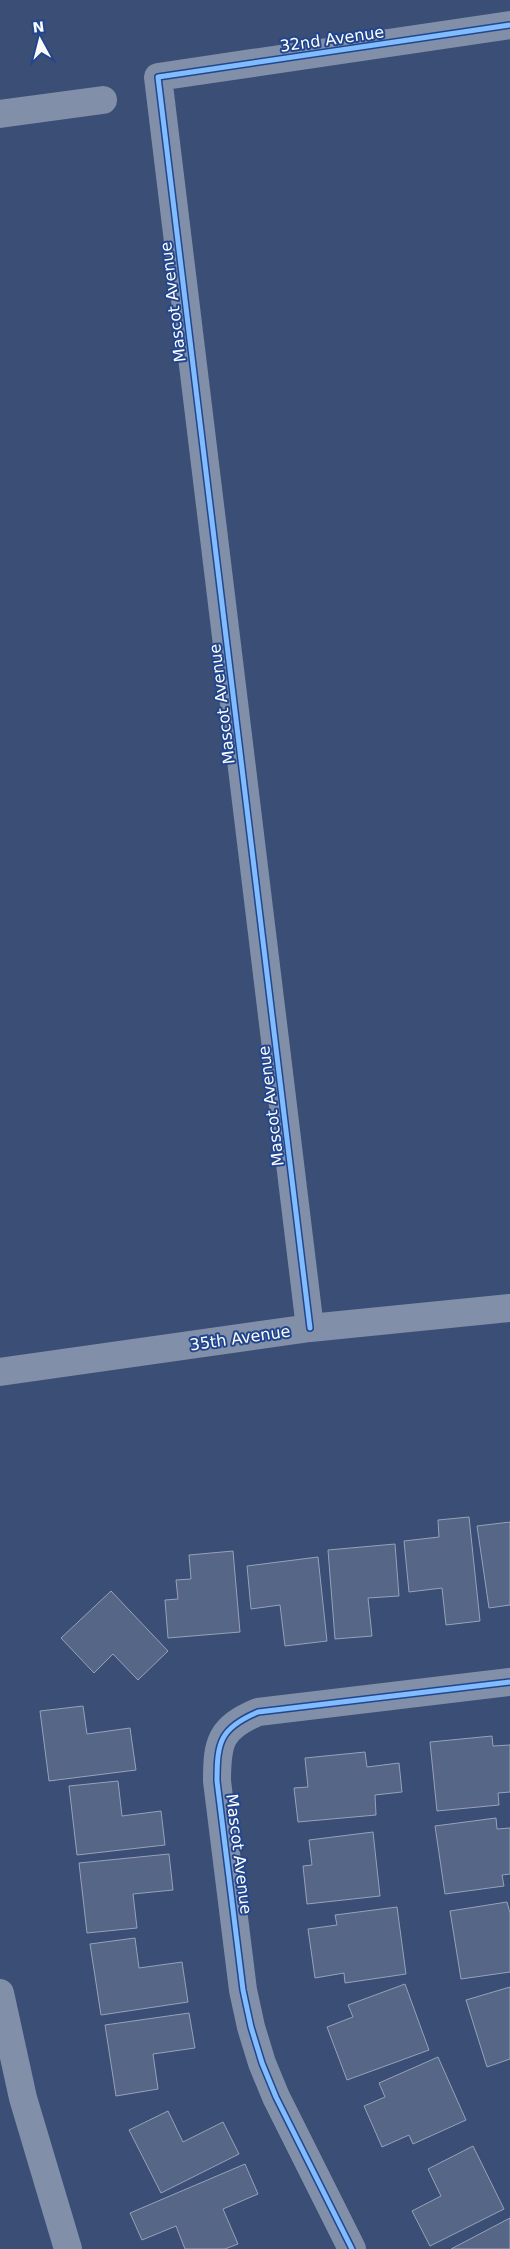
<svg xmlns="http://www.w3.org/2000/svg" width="510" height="2249" font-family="'DejaVu Sans',sans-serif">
  <rect width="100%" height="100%" fill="#3a4e76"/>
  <path fill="#566686" stroke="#96a2b8" d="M 469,1517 L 480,1621 L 446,1625 L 442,1588 L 409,1592 L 404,1541 L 439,1537 L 438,1520 Z
    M 510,1522 L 510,1605 L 489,1608 L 477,1526 Z
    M 395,1544 L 399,1596 L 368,1598 L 372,1636 L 335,1639 L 328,1550 Z
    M 233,1551 L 240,1632 L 168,1638 L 165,1600 L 178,1599 L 176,1580 L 191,1579 L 189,1555 Z
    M 318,1557 L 327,1641 L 285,1646 L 280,1605 L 251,1609 L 247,1566 Z
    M 111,1591 L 168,1651 L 138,1680 L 113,1654 L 94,1673 L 61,1638 Z
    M 83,1706 L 87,1734 L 130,1728 L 136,1770 L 49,1781 L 40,1711 Z
    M 492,1736 L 493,1746 L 510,1745 L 510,1792 L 498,1793 L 499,1805 L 437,1811 L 430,1742 Z
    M 365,1752 L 367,1767 L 399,1763 L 402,1792 L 375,1795 L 376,1815 L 298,1822 L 294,1788 L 308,1787 L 305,1758 Z
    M 118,1781 L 122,1816 L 161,1811 L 165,1845 L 77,1855 L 69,1786 Z
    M 496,1818 L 497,1829 L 510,1828 L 510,1874 L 502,1875 L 504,1886 L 445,1894 L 435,1826 Z
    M 373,1832 L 380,1896 L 307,1904 L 303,1866 L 312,1865 L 309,1840 Z
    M 169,1854 L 173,1890 L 133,1894 L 137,1928 L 87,1933 L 79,1863 Z
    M 507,1902 L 510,1913 L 510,1972 L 461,1979 L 450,1911 Z
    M 397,1907 L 406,1974 L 345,1983 L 344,1973 L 315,1978 L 308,1929 L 337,1925 L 335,1915 Z
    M 135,1938 L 139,1968 L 182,1962 L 188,2002 L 101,2015 L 90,1944 Z
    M 405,1984 L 429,2050 L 347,2080 L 327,2027 L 353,2017 L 348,2005 Z
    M 510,1987 L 510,2059 L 487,2067 L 466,2000 Z
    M 189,2013 L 195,2048 L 153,2054 L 158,2089 L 116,2096 L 105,2025 Z
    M 438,2057 L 466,2120 L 413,2144 L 409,2135 L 382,2147 L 364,2106 L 385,2097 L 379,2083 Z
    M 168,2111 L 183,2142 L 223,2122 L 239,2154 L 161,2193 L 129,2130 Z
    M 473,2146 L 504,2209 L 430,2246 L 412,2211 L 441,2196 L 428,2169 Z
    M 245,2164 L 258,2194 L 223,2209 L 238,2244 L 225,2249 L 185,2249 L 176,2226 L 142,2240 L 130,2213 Z
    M 510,2218 L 510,2249 L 451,2249 Z"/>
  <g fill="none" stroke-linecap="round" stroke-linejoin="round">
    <path stroke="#818fa9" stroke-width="28" d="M 0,114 L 103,100
      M 310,1328 L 158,77 L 510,25
      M 0,1372 L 310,1328 L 510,1308
      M 352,2249 L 276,2097 L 262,2063 L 251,2027 L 243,1990 L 217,1781 C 217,1742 220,1728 258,1712 L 510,1682"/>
    <path stroke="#818fa9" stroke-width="28" d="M 0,1993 L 23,2098 L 68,2249"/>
    <g stroke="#22468e" stroke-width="8">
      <path id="cycleway" d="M 310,1328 L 158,77 L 510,25
        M 352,2249 L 276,2097 L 262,2063 L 251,2027 L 243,1990 L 217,1781 C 217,1742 220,1728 258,1712 L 510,1682"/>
    </g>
    <use href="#cycleway" stroke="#80bcff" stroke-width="5"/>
  </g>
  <g text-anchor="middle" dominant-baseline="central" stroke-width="4" stroke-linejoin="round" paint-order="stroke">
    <g font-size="16" fill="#fff" stroke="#22468e">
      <text transform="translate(332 39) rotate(-8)">32nd Avenue</text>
      <text transform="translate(173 302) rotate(-97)">Mascot Avenue</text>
      <text transform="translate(222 704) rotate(-97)">Mascot Avenue</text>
      <text transform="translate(271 1106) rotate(-97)">Mascot Avenue</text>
      <text transform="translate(240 1338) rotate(-8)">35th Avenue</text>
      <text transform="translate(239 1854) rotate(83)">Mascot Avenue</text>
    </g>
  </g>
  <g transform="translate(40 40) rotate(353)" stroke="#22468e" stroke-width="4" paint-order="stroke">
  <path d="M0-4L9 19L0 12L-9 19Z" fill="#ffffff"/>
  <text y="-8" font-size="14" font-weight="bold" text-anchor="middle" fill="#ffffff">N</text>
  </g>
</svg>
